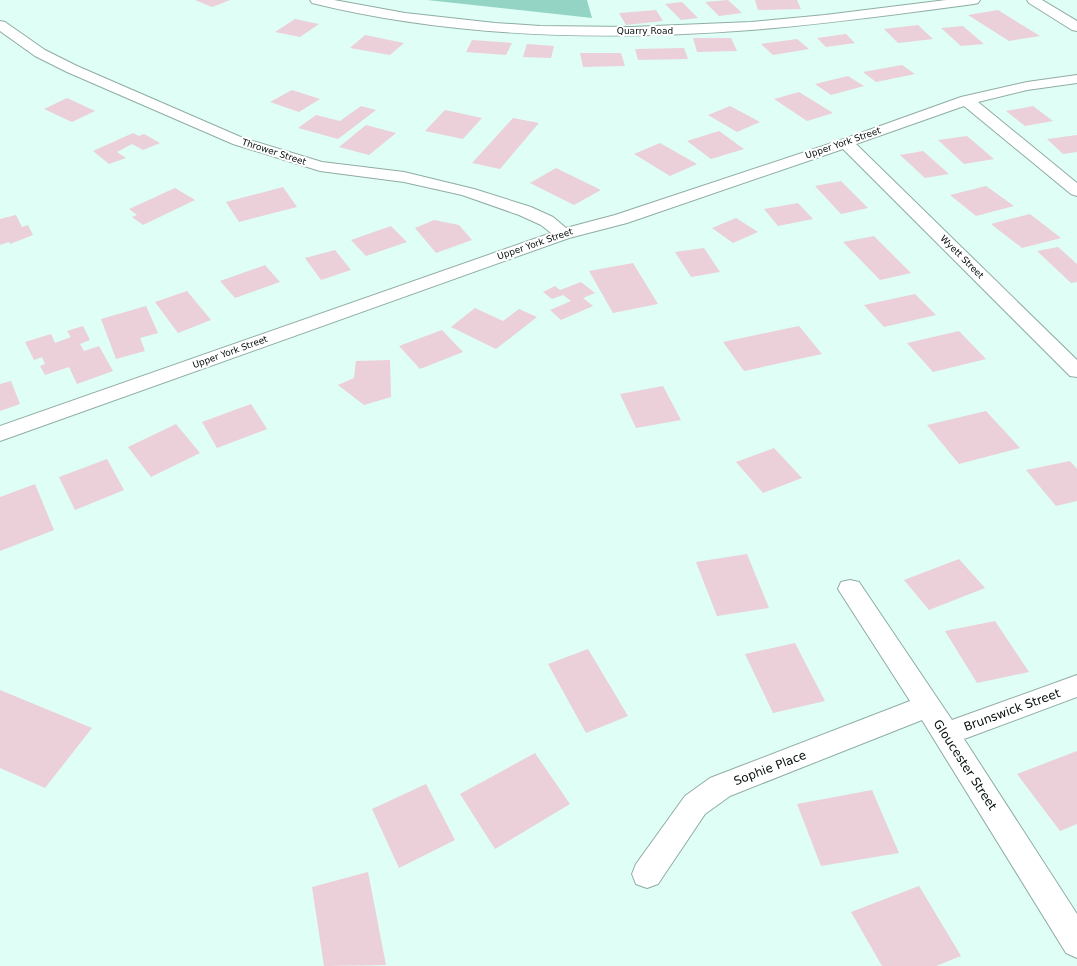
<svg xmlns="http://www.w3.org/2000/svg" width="1077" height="966" font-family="'DejaVu Sans',sans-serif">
  <rect width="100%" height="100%" fill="#dffef6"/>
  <path fill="#94d4c4" d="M 427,0 L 587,0 L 592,18 Z"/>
  <path fill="#ebcfd9" d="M 195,0 L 230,0 L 212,7 Z
    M 728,0 L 742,13 L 719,16 L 705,2 Z
    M 755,0 L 797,0 L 801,9 L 758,10 Z
    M 682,2 L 698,18 L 681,20 L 665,4 Z
    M 656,10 L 663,21 L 626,25 L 619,13 Z
    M 998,10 L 1040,36 L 1009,41 L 968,15 Z
    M 295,19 L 319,24 L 300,37 L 275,32 Z
    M 918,25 L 933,39 L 898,43 L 884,29 Z
    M 963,26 L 984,44 L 961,46 L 941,28 Z
    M 846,34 L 855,43 L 826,47 L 817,38 Z
    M 365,35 L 404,43 L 390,55 L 350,48 Z
    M 693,38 L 731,38 L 737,51 L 697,52 Z
    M 797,39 L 809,49 L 773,55 L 761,44 Z
    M 472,40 L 512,43 L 506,55 L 466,52 Z
    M 527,44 L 554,46 L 551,58 L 523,57 Z
    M 684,48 L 688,59 L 638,60 L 635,49 Z
    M 580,53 L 621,53 L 625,66 L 583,67 Z
    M 902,65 L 915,74 L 876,82 L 863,72 Z
    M 848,76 L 864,86 L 831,95 L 815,84 Z
    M 292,90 L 320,99 L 299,112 L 270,102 Z
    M 799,92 L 833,113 L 807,121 L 774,99 Z
    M 67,98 L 95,111 L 72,122 L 44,109 Z
    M 361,106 L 376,110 L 338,139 L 298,128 L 316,115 L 340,121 Z
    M 730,106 L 760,122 L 737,132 L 708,115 Z
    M 1033,106 L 1053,121 L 1025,126 L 1006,111 Z
    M 445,110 L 482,118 L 463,139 L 425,131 Z
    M 513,118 L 539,123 L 500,169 L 472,163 Z
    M 366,125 L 396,133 L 369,155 L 339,147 Z
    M 719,131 L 744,149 L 711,159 L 687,141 Z
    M 133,133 L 139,136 L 144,134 L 160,143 L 143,150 L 132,144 L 117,152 L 126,158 L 109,164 L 93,151 Z
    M 1077,135 L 1077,152 L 1063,154 L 1047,139 Z
    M 967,136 L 994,159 L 964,164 L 938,140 Z
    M 660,143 L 697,164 L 670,176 L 634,154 Z
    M 923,151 L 949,174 L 925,178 L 900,155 Z
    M 556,168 L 601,190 L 574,205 L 530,183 Z
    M 841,181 L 868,208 L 841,214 L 815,186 Z
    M 986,186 L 1014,206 L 976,216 L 950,195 Z
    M 283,187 L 297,207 L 239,222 L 226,202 Z
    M 175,188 L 195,200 L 143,225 L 132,217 L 137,215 L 129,209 Z
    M 798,203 L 813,219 L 778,226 L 764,209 Z
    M 1030,214 L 1061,238 L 1022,248 L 991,224 Z
    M 16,215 L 22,227 L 28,225 L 33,235 L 10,244 L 9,242 L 0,245 L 0,219 Z
    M 736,218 L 758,232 L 733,243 L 712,228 Z
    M 434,220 L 459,225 L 472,240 L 436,253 L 415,228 Z
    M 391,226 L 407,242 L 366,256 L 351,240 Z
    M 874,236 L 911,273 L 880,280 L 843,242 Z
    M 1058,247 L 1077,264 L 1077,282 L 1071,283 L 1037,251 Z
    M 704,248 L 720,272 L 691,277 L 675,252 Z
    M 335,250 L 351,270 L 321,280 L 305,258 Z
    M 633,263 L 658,304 L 613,313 L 589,271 Z
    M 265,265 L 280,282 L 235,298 L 220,281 Z
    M 581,282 L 595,293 L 583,298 L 593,306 L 561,320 L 550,310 L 571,301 L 563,295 L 552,299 L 543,292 L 555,286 L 560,290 Z
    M 187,291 L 211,320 L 178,333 L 155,302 Z
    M 915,294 L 936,315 L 884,327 L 864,305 Z
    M 146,306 L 158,333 L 140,338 L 145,351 L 116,359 L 101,319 Z
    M 475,308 L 503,321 L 519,309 L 537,317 L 496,349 L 451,327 Z
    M 83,326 L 90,340 L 80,344 L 84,351 L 99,346 L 113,371 L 77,384 L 69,367 L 45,375 L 40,366 L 45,364 L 42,357 L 34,360 L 25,342 L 51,334 L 55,343 L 71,337 L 67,331 Z
    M 799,326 L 822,354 L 744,371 L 723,342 Z
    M 442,330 L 463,352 L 420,369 L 399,346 Z
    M 959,331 L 986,359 L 933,372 L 907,343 Z
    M 390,360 L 391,397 L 364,405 L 338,385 L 354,378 L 356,361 Z
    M 11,381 L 20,404 L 0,411 L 0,384 Z
    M 663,386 L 681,420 L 636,428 L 620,394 Z
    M 251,404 L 267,429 L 217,448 L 202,422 Z
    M 986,411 L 1020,448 L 959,464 L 927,425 Z
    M 176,424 L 200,453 L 151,477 L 128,447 Z
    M 774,448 L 802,478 L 763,493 L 736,462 Z
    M 107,459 L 124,490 L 75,510 L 59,477 Z
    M 1070,461 L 1077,469 L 1077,501 L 1056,506 L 1026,470 Z
    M 35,484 L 54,530 L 0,551 L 0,497 Z
    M 747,554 L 769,608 L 717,616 L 696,562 Z
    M 959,559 L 985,588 L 929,610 L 904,580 Z
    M 995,621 L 1029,672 L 977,683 L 945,631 Z
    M 795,643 L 825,701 L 773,713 L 745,654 Z
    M 588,649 L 628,716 L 586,733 L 548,664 Z
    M 0,690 L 92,728 L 45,788 L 0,768 Z
    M 1077,751 L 1077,824 L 1060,831 L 1017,774 Z
    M 535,753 L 570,804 L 495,849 L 460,794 Z
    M 426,784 L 455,840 L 399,868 L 372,809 Z
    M 872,790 L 899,853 L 821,866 L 797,804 Z
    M 368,872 L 386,965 L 324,966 L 312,887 Z
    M 919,886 L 961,956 L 936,966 L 882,966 L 851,912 Z"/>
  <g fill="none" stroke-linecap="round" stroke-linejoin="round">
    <g stroke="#8faca4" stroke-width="2">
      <path id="minor" d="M 310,0 L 334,0 L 405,13 L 495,23 L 540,26 L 631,27 L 751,22 L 825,15 L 946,0 L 980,0 L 978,3 L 974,4 C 900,14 826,24 751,30 C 606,41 454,38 312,3 Z
        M 1027,0 L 1042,0 L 1077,21 L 1077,31 L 1072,30 L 1029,3 Z
        M 0,21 L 5,22 L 45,50 L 77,66 L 243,138 L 322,162 L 404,172 L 474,189 L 531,207 L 553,217 L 566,228 L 615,215 L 841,140 L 961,97 L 1027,82 L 1077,75 L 1077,83 L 1027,90 L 978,102 L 1077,183 L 1077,196 L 1071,194 L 964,106 L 856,144 L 1077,360 L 1077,377 L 1070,376 L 843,149 L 627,223 L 569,238 L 0,441 L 0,426 L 551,233 L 541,225 L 519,215 L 462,195 L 404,182 L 320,171 L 233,144 L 67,72 L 35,56 L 0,31 Z
        M 850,580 L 859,582 L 952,720 L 1077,675 L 1077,697 L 964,739 L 1077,914 L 1077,958 L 1066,953 L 922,720 L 730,796 L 705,814 L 658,884 L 647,888 L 636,884 L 632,874 L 636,864 L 685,796 L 710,778 L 910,701 L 838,589 L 841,582 Z"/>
    </g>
    <use href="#minor" fill="#fff" fill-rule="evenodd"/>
  </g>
  <g text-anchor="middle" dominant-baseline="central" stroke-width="4" stroke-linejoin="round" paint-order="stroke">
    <g font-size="9" fill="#050f0d" stroke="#fff">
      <text x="645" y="31">Quarry Road</text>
      <text transform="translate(843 143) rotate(-19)">Upper York Street</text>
      <text transform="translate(274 152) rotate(18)">Thrower Street</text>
      <text transform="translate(535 244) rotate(-19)">Upper York Street</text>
      <text transform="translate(962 257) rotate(45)">Wyett Street</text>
      <text transform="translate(230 352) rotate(-20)">Upper York Street</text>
    </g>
    <g font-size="12" fill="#050f0d" stroke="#fff">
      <text transform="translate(1012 710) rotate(-20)">Brunswick Street</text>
      <text transform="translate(965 765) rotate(57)">Gloucester Street</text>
      <text transform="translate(770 768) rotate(-21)">Sophie Place</text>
    </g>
  </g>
</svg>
